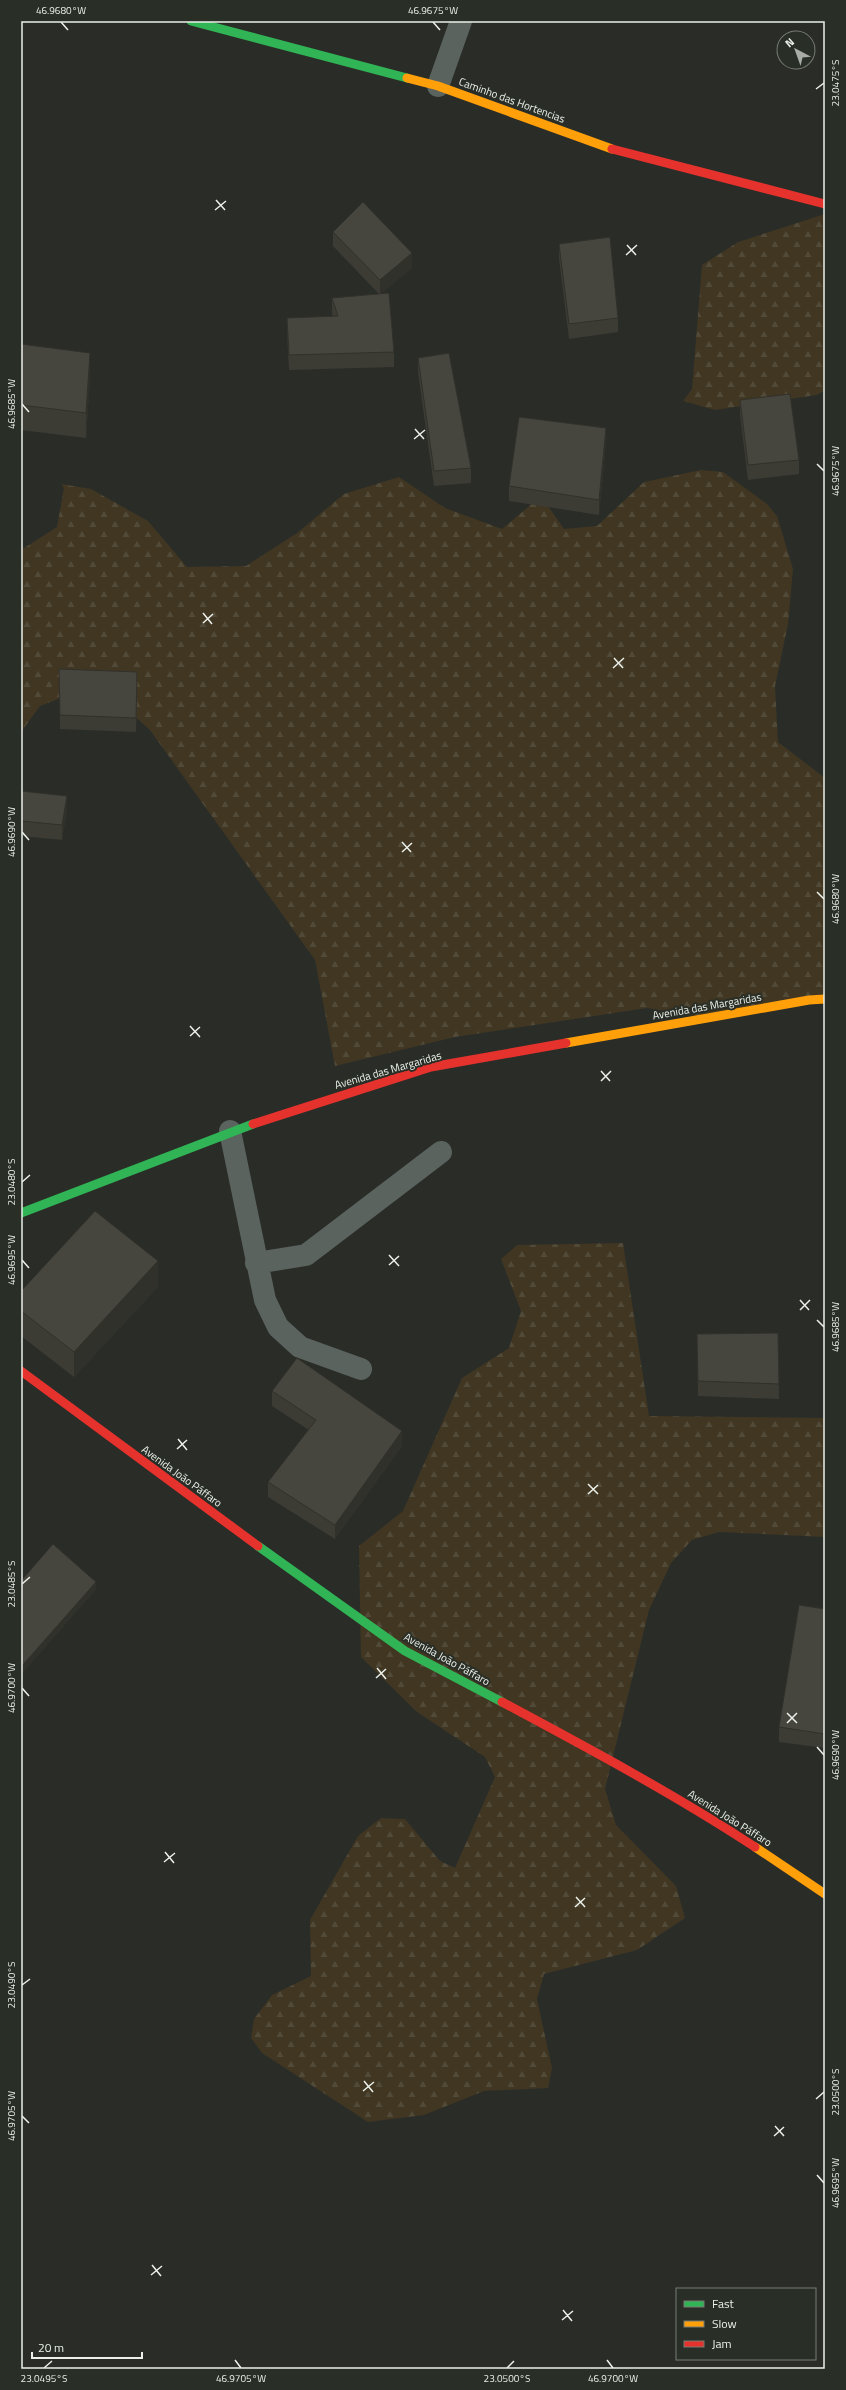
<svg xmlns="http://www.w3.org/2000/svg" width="846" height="2390" font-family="'Titillium Web',sans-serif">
  <defs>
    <pattern id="forest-firs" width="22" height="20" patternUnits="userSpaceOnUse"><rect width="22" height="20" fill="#403622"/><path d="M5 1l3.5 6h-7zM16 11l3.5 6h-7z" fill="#524a38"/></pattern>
  </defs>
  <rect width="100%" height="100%" fill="#2a2c28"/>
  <path fill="url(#forest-firs)" d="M 825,214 L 825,390 L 817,395 L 715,410 L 683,401 L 692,389 L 702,265 L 738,242 Z
    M 701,470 L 723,472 L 767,504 L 777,516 L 793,569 L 788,624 L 775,686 L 778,742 L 825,778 L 825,995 L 707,1018 L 647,1008 L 455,1037 L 335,1066 L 315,960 L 150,730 L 113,697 L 84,689 L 40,706 L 21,732 L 21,550 L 57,527 L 64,488 L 61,484 L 91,489 L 148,521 L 187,567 L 246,566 L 297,533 L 344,494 L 399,477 L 445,508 L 502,529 L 541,496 L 564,529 L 597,526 L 644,482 Z
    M 623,1243 L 649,1416 L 825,1418 L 825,1537 L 719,1532 L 692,1540 L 671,1563 L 649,1610 L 605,1789 L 616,1825 L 676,1886 L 685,1918 L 637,1950 L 544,1974 L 537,1999 L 552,2068 L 548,2088 L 484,2091 L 424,2115 L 368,2122 L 262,2053 L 251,2038 L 254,2019 L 272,1995 L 311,1976 L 310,1920 L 358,1836 L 381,1818 L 405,1819 L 440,1861 L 455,1868 L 495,1777 L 485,1757 L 417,1712 L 361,1657 L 359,1546 L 403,1511 L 462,1378 L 509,1348 L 521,1311 L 501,1259 L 517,1245 Z"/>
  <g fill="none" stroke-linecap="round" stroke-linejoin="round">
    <path stroke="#5a635e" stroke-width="22" d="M 438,86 L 461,21
      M 230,1131 L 265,1300 L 278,1327 L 300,1347 L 361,1369
      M 256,1263 L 306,1255 L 441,1152"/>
    <path stroke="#30b455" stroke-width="9" d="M 191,21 L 407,78
      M 21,1213 L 253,1124
      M 258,1546 L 405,1651 L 502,1702"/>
    <path stroke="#ff9f0a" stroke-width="9" d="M 407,78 L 438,86 L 612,149
      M 566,1043 L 809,1000 L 825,999
      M 755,1847 L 825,1894"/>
    <path stroke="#e5322d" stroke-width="9" d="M 612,149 L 825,204
      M 253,1124 L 431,1067 L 566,1043
      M 21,1371 L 258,1546
      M 502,1702 C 588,1748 674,1794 755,1847"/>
  </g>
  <path fill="#3c3c35" d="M 333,232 L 412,268 L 381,293 L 394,352 L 394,367 L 289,370 L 287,333 L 287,318 L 333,317 L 332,313 L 332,298 L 379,294 L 333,246 Z
    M 559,244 L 618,318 L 618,332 L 569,339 L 559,259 Z
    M 21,344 L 90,378 L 86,438 L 21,430 Z
    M 418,358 L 471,468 L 471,483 L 434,486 L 418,373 Z
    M 740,400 L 799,460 L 799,474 L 748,480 L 740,415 Z
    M 606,442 L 599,515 L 509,501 L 509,486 Z
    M 59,669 L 137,686 L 136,732 L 60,729 Z
    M 21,791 L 67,811 L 62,840 L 21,836 Z
    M 158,1287 L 74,1377 L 21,1336 L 21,1291 Z
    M 823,1308 L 825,1308 L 825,1361 L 823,1323 Z
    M 778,1333 L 779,1399 L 698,1396 L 697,1334 Z
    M 272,1391 L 402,1446 L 335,1539 L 268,1497 L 268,1482 L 309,1430 L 272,1406 Z
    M 825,1609 L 825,1748 L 779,1742 L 779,1727 Z"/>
  <path fill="#31312b" d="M 412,253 L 412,268 L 380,295 L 380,280 Z
    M 90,353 L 90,378 L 86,438 L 86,413 Z
    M 606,428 L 606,442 L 599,515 L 599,500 Z
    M 67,796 L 67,811 L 62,840 L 62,825 Z
    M 158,1261 L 158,1287 L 74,1377 L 74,1352 Z
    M 402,1431 L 402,1446 L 335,1539 L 335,1525 Z
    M 96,1582 L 96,1590 L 21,1675 L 21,1667 Z"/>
  <path fill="#46463e" stroke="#31312b" d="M 363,202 L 412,253 L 380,280 L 333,232 Z
    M 610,237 L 618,318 L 569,324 L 559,244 Z
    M 389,293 L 394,352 L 289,355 L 287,318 L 338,316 L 332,298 Z
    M 21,344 L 90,353 L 86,413 L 21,405 Z
    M 449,353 L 471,468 L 434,471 L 418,358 Z
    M 790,394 L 799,460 L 748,465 L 740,400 Z
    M 519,417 L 606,428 L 599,500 L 509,486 Z
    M 59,669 L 137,672 L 136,718 L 60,715 Z
    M 21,791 L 67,796 L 62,825 L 21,821 Z
    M 95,1211 L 158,1261 L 74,1352 L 21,1311 L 21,1291 Z
    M 823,1308 L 825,1308 L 825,1346 Z
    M 778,1333 L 779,1384 L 698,1381 L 697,1334 Z
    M 297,1358 L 402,1431 L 335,1525 L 268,1482 L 316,1420 L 272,1391 Z
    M 53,1544 L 96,1582 L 21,1667 L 21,1581 Z
    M 799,1605 L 825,1609 L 825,1734 L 779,1727 Z"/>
  <path fill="none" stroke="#ecf0ea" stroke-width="1.5" d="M 61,22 L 68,30M 433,22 L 440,30M 816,89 L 824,83M 216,200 L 225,210M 215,210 L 226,201M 627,245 L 636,255M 626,255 L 637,245M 22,404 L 29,412M 415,429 L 424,439M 414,439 L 425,430M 817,464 L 824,471M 203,613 L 212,624M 203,623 L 213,614M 614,658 L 623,668M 613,668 L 624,658M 22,832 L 29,840M 402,842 L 411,852M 402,852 L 412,843M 817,892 L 824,899M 190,1026 L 200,1037M 190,1036 L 200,1027M 601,1071 L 610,1081M 601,1081 L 611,1071M 22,1182 L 30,1175M 389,1255 L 399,1266M 22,1260 L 29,1268M 389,1265 L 399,1256M 800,1300 L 809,1310M 800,1310 L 810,1300M 817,1320 L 824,1327M 178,1439 L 187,1450M 177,1449 L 187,1440M 588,1484 L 598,1494M 588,1494 L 598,1485M 22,1584 L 30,1577M 377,1668 L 386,1679M 376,1678 L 386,1669M 22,1688 L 29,1696M 787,1713 L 797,1723M 787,1723 L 797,1713M 817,1747 L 824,1755M 165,1852 L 174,1863M 164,1862 L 175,1853M 576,1897 L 585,1907M 575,1907 L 585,1898M 22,1985 L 30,1979M 364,2081 L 373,2092M 363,2091 L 374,2082M 816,2099 L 824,2092M 22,2116 L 29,2123M 775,2126 L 784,2136M 774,2136 L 784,2127M 817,2175 L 824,2183M 152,2265 L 161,2276M 151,2275 L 162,2266M 563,2310 L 572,2321M 562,2320 L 573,2311M 235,2360 L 241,2368M 607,2360 L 613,2368M 44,2368 L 52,2361M 507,2368 L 514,2361"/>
  <g text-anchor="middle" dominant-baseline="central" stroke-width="4" stroke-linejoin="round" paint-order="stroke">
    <g font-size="11" fill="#ecf0ea" stroke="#292e26">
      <text transform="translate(512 100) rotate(20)">Caminho das Hortencias</text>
      <text transform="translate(707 1006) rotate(-10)">Avenida das Margaridas</text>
      <text transform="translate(388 1070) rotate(-16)">Avenida das Margaridas</text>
      <text transform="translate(182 1476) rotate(36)">Avenida João Páffaro</text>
      <text transform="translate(447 1659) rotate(29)">Avenida João Páffaro</text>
      <text transform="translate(730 1818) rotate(32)">Avenida João Páffaro</text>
    </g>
  </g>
  <rect width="846" height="2390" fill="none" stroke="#292e26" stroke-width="44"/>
  <rect x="676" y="2288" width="140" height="72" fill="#292e26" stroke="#777c74"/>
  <rect x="684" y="2301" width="20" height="6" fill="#30b455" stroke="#777c74"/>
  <text x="712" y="2308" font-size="12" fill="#ecf0ea">Fast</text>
  <rect x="684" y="2321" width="20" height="6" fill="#ff9f0a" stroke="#777c74"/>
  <text x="712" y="2328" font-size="12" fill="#ecf0ea">Slow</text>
  <rect x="684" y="2341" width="20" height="6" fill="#e5322d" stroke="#777c74"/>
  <text x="712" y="2348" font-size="12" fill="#ecf0ea">Jam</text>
  <g transform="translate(796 50) rotate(319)"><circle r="19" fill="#292e26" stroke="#777c74"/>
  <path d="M0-3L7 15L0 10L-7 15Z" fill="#a8aba6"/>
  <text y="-6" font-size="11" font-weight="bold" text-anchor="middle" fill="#ecf0ea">N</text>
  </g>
  <path d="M32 2352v6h110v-6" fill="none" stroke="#ecf0ea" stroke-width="2"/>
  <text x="38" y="2352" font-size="12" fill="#ecf0ea" stroke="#292e26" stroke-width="3" paint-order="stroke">20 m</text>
  <rect x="22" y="22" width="802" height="2346" fill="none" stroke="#ecf0ea" stroke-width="1.5"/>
  <g font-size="10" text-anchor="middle" fill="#ecf0ea">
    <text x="61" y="14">46.9680°W</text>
    <text x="433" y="14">46.9675°W</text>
    <text transform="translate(835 83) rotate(-90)" y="4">23.0475°S</text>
    <text transform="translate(11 404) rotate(-90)" y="4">46.9685°W</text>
    <text transform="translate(835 471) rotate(-90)" y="4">46.9675°W</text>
    <text transform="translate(11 832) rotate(-90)" y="4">46.9690°W</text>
    <text transform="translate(835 899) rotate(-90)" y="4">46.9680°W</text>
    <text transform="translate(11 1182) rotate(-90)" y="4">23.0480°S</text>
    <text transform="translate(11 1260) rotate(-90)" y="4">46.9695°W</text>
    <text transform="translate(835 1327) rotate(-90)" y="4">46.9685°W</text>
    <text transform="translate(11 1584) rotate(-90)" y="4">23.0485°S</text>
    <text transform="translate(11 1688) rotate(-90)" y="4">46.9700°W</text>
    <text transform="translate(835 1755) rotate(-90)" y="4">46.9690°W</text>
    <text transform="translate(11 1985) rotate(-90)" y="4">23.0490°S</text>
    <text transform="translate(835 2092) rotate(-90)" y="4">23.0500°S</text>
    <text transform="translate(11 2116) rotate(-90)" y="4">46.9705°W</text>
    <text transform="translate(835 2183) rotate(-90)" y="4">46.9695°W</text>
    <text x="44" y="2382">23.0495°S</text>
    <text x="241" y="2382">46.9705°W</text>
    <text x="507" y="2382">23.0500°S</text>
    <text x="613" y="2382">46.9700°W</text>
  </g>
</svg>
